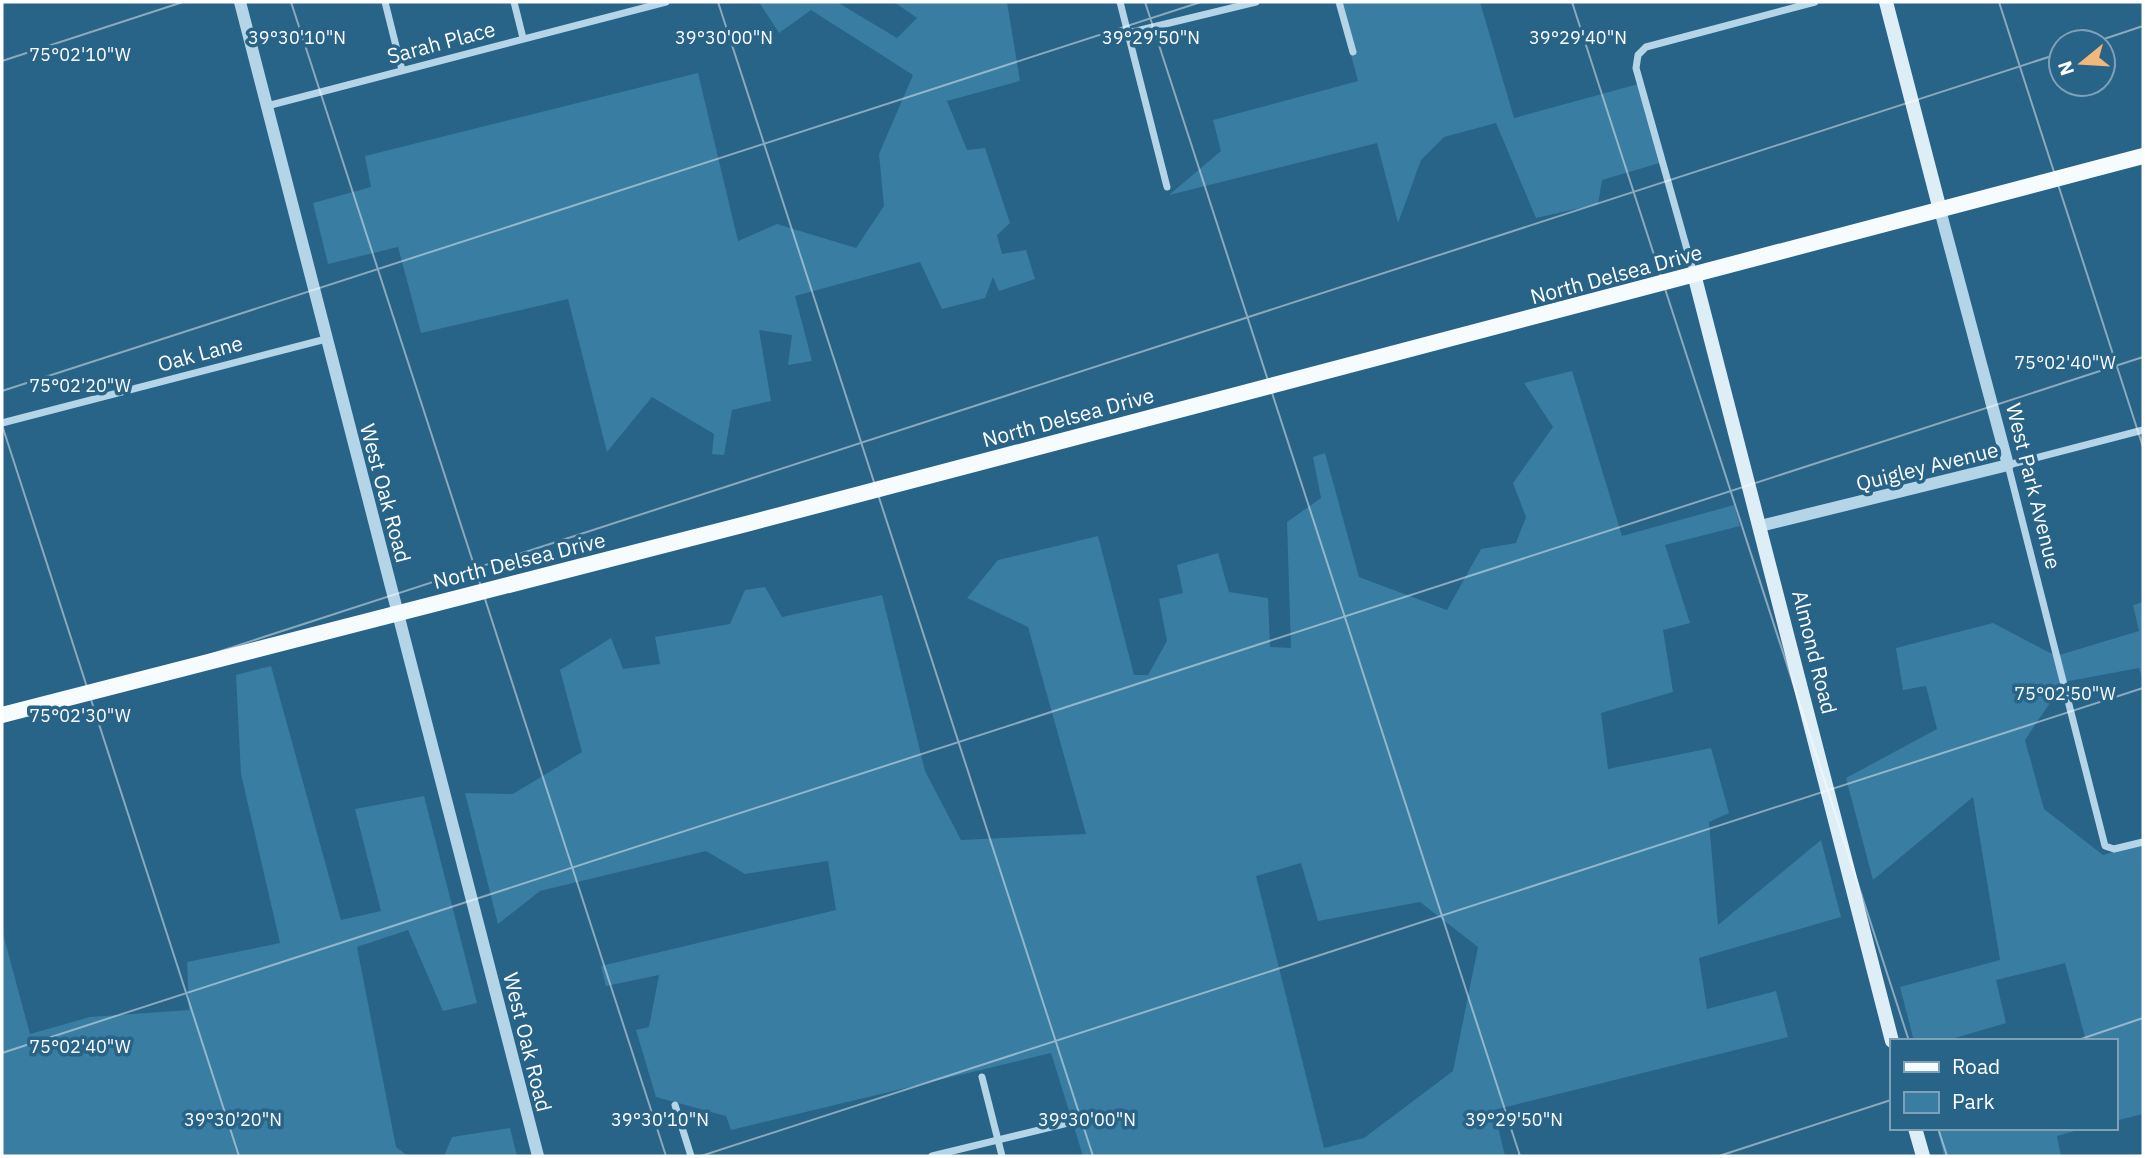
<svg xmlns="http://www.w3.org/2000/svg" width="2145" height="1158" font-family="'IBM Plex Sans',sans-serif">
  <rect width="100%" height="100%" fill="#286388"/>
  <path fill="#397da3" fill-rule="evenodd" d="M 759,2 L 837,2 L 897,38 L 917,18 L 894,2 L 1007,2 L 1020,81 L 947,101 L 967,150 L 985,148 L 1010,223 L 997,235 L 1002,254 L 1026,250 L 1035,279 L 999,291 L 993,277 L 985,298 L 942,309 L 920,262 L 795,296 L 812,361 L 788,365 L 792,335 L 759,330 L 771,401 L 732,410 L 724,455 L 712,454 L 714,434 L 652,397 L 607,452 L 568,299 L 421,333 L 398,247 L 328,264 L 313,203 L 371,187 L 365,156 L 698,73 L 738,241 L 777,224 L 856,248 L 884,206 L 879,154 L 913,75 L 811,10 L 779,33 Z
    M 1337,2 L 1480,2 L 1514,118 L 1642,83 L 1663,162 L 1602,180 L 1598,204 L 1536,218 L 1496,123 L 1444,137 L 1421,160 L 1398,223 L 1377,143 L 1169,195 L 1221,151 L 1213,120 L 1358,81 Z
    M 1572,371 L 1622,536 L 1734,505 L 1740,526 L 1665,545 L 1690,623 L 1663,630 L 1673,692 L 1601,713 L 1608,769 L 1711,748 L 1729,813 L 1709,822 L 1718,925 L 1821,840 L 1841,917 L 1699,958 L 1707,1009 L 1776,991 L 1788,1037 L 1494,1110 L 1505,1156 L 1083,1156 L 1051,1053 L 731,1130 L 726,1116 L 656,1097 L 636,1030 L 649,1027 L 659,975 L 606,986 L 601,966 L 836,910 L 828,861 L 745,874 L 706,851 L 540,891 L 498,924 L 465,793 L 513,794 L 582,752 L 560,670 L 611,638 L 623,669 L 660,664 L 655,637 L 730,624 L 745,590 L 765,587 L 782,617 L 882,595 L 925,771 L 961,840 L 1086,834 L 1028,627 L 967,598 L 998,560 L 1098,536 L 1134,675 L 1148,675 L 1167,641 L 1159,599 L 1183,593 L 1177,565 L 1218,553 L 1229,592 L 1268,598 L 1270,647 L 1291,648 L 1287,522 L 1321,498 L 1313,457 L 1325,453 L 1359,577 L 1447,610 L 1481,549 L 1516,543 L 1526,517 L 1513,483 L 1553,427 L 1524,383 ZM 1301,863 L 1318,921 L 1420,902 L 1478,947 L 1453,1071 L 1364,1138 L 1324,1148 L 1256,876 Z
    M 2143,602 L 2143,680 L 2139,668 L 2064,682 L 2025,740 L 2044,809 L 2103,855 L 2143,843 L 2143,1114 L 2115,1121 L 2115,1041 L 2086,1041 L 2065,963 L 1996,980 L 2006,1023 L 1945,1041 L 1914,1041 L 1900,987 L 2000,960 L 1973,797 L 1873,880 L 1846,778 L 1937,729 L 1926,686 L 1903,690 L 1896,648 L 1993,623 L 2056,656 L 2139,631 L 2133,605 Z
    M 271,666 L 341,920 L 381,911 L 355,809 L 424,796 L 477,1003 L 443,1011 L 408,930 L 357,947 L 396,1147 L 408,1156 L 2,1156 L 2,930 L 30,1034 L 90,1017 L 189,1010 L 187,962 L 280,943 L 241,774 L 236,675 Z
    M 510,1128 L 517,1156 L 444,1156 L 452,1137 Z
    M 1937,1128 L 2085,1128 L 2057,1136 L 2061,1156 L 1944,1156 Z"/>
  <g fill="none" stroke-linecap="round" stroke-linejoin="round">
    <path stroke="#b4d5e8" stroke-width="7" d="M 385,2 L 402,70
      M 514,2 L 523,38
      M 1120,2 L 1167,187
      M 1339,2 L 1353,52
      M 1128,33 L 1256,2
      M 267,106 L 666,2
      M 1694,274 L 1636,68 L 1638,55 L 1646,47 L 1815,2
      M 2,423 L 326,339
      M 2143,430 L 2008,465 L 2105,846 L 2114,849 L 2143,842
      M 982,1077 L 1002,1156
      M 675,1105 L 691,1156
      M 932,1156 L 1072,1122"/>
    <path stroke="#b4d5e8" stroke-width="12" d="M 240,2 L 538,1156
      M 1760,526 L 2008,465 L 1940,210"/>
    <path stroke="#deeef7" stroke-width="14" d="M 1886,2 L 1940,210
      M 1694,274 L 1892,1041
      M 1915,1128 L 1923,1156"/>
    <path stroke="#f6fbfe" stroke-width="16" d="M 2,715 L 750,523 L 2143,156"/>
  </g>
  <path fill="none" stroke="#fff" stroke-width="2" stroke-opacity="0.45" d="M 291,2 L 666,1156M 718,2 L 1093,1156M 1145,2 L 1520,1156M 1572,2 L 1909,1041M 1999,2 L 2143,447M 2095,42 L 2143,26M 2,61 L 183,2M 2,391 L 1201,2M 2,425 L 239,1156M 2,722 L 2061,53M 2075,1041 L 2143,1018M 2,1053 L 2143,357M 1938,1128 L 1947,1156M 701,1156 L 2143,688M 1719,1156 L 1891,1100"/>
  <g text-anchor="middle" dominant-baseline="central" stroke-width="7" stroke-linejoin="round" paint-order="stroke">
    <g font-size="21" fill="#fff" stroke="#286388">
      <text transform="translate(441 42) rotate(-15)">Sarah Place</text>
      <text transform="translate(1616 274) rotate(-15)">North Delsea Drive</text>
      <text transform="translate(200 353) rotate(-15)">Oak Lane</text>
      <text transform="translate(1068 417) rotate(-15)">North Delsea Drive</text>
      <text transform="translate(1927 466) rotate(-14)">Quigley Avenue</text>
      <text transform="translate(2034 486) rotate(76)">West Park Avenue</text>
      <text transform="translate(386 493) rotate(75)">West Oak Road</text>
      <text transform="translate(519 560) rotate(-14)">North Delsea Drive</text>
      <text transform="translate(1815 652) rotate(76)">Almond Road</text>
      <text transform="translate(528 1042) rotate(76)">West Oak Road</text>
    </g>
  </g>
  <g font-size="18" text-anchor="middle" fill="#fff" stroke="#286388" stroke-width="7" stroke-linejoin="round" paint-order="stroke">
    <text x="297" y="44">39°30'10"N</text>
    <text x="724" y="44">39°30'00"N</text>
    <text x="1151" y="44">39°29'50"N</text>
    <text x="1578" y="44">39°29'40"N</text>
    <text x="80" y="61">75°02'10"W</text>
    <text x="2065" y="369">75°02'40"W</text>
    <text x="80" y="392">75°02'20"W</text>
    <text x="2065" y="700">75°02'50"W</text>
    <text x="80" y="722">75°02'30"W</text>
    <text x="80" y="1053">75°02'40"W</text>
    <text x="233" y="1126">39°30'20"N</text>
    <text x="660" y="1126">39°30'10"N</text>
    <text x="1087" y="1126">39°30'00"N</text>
    <text x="1514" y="1126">39°29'50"N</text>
  </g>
  <rect width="2145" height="1158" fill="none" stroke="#ffffff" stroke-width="7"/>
  <rect x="1890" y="1039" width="228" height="91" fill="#286388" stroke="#7ea1b8" stroke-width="2"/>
  <rect x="1904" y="1062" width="35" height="10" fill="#f6fbfe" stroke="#7ea1b8" stroke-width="2"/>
  <text x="1952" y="1074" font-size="21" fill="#ffffff">Road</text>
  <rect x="1904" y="1092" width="35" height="21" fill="#397da3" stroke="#7ea1b8" stroke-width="2"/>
  <text x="1952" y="1109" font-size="21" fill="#ffffff">Park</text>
  <g transform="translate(2082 63) rotate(252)"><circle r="33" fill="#286388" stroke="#7ea1b8" stroke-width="2"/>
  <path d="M0-5L12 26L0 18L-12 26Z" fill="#f0b87a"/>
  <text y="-10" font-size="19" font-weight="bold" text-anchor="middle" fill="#ffffff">N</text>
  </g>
</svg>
